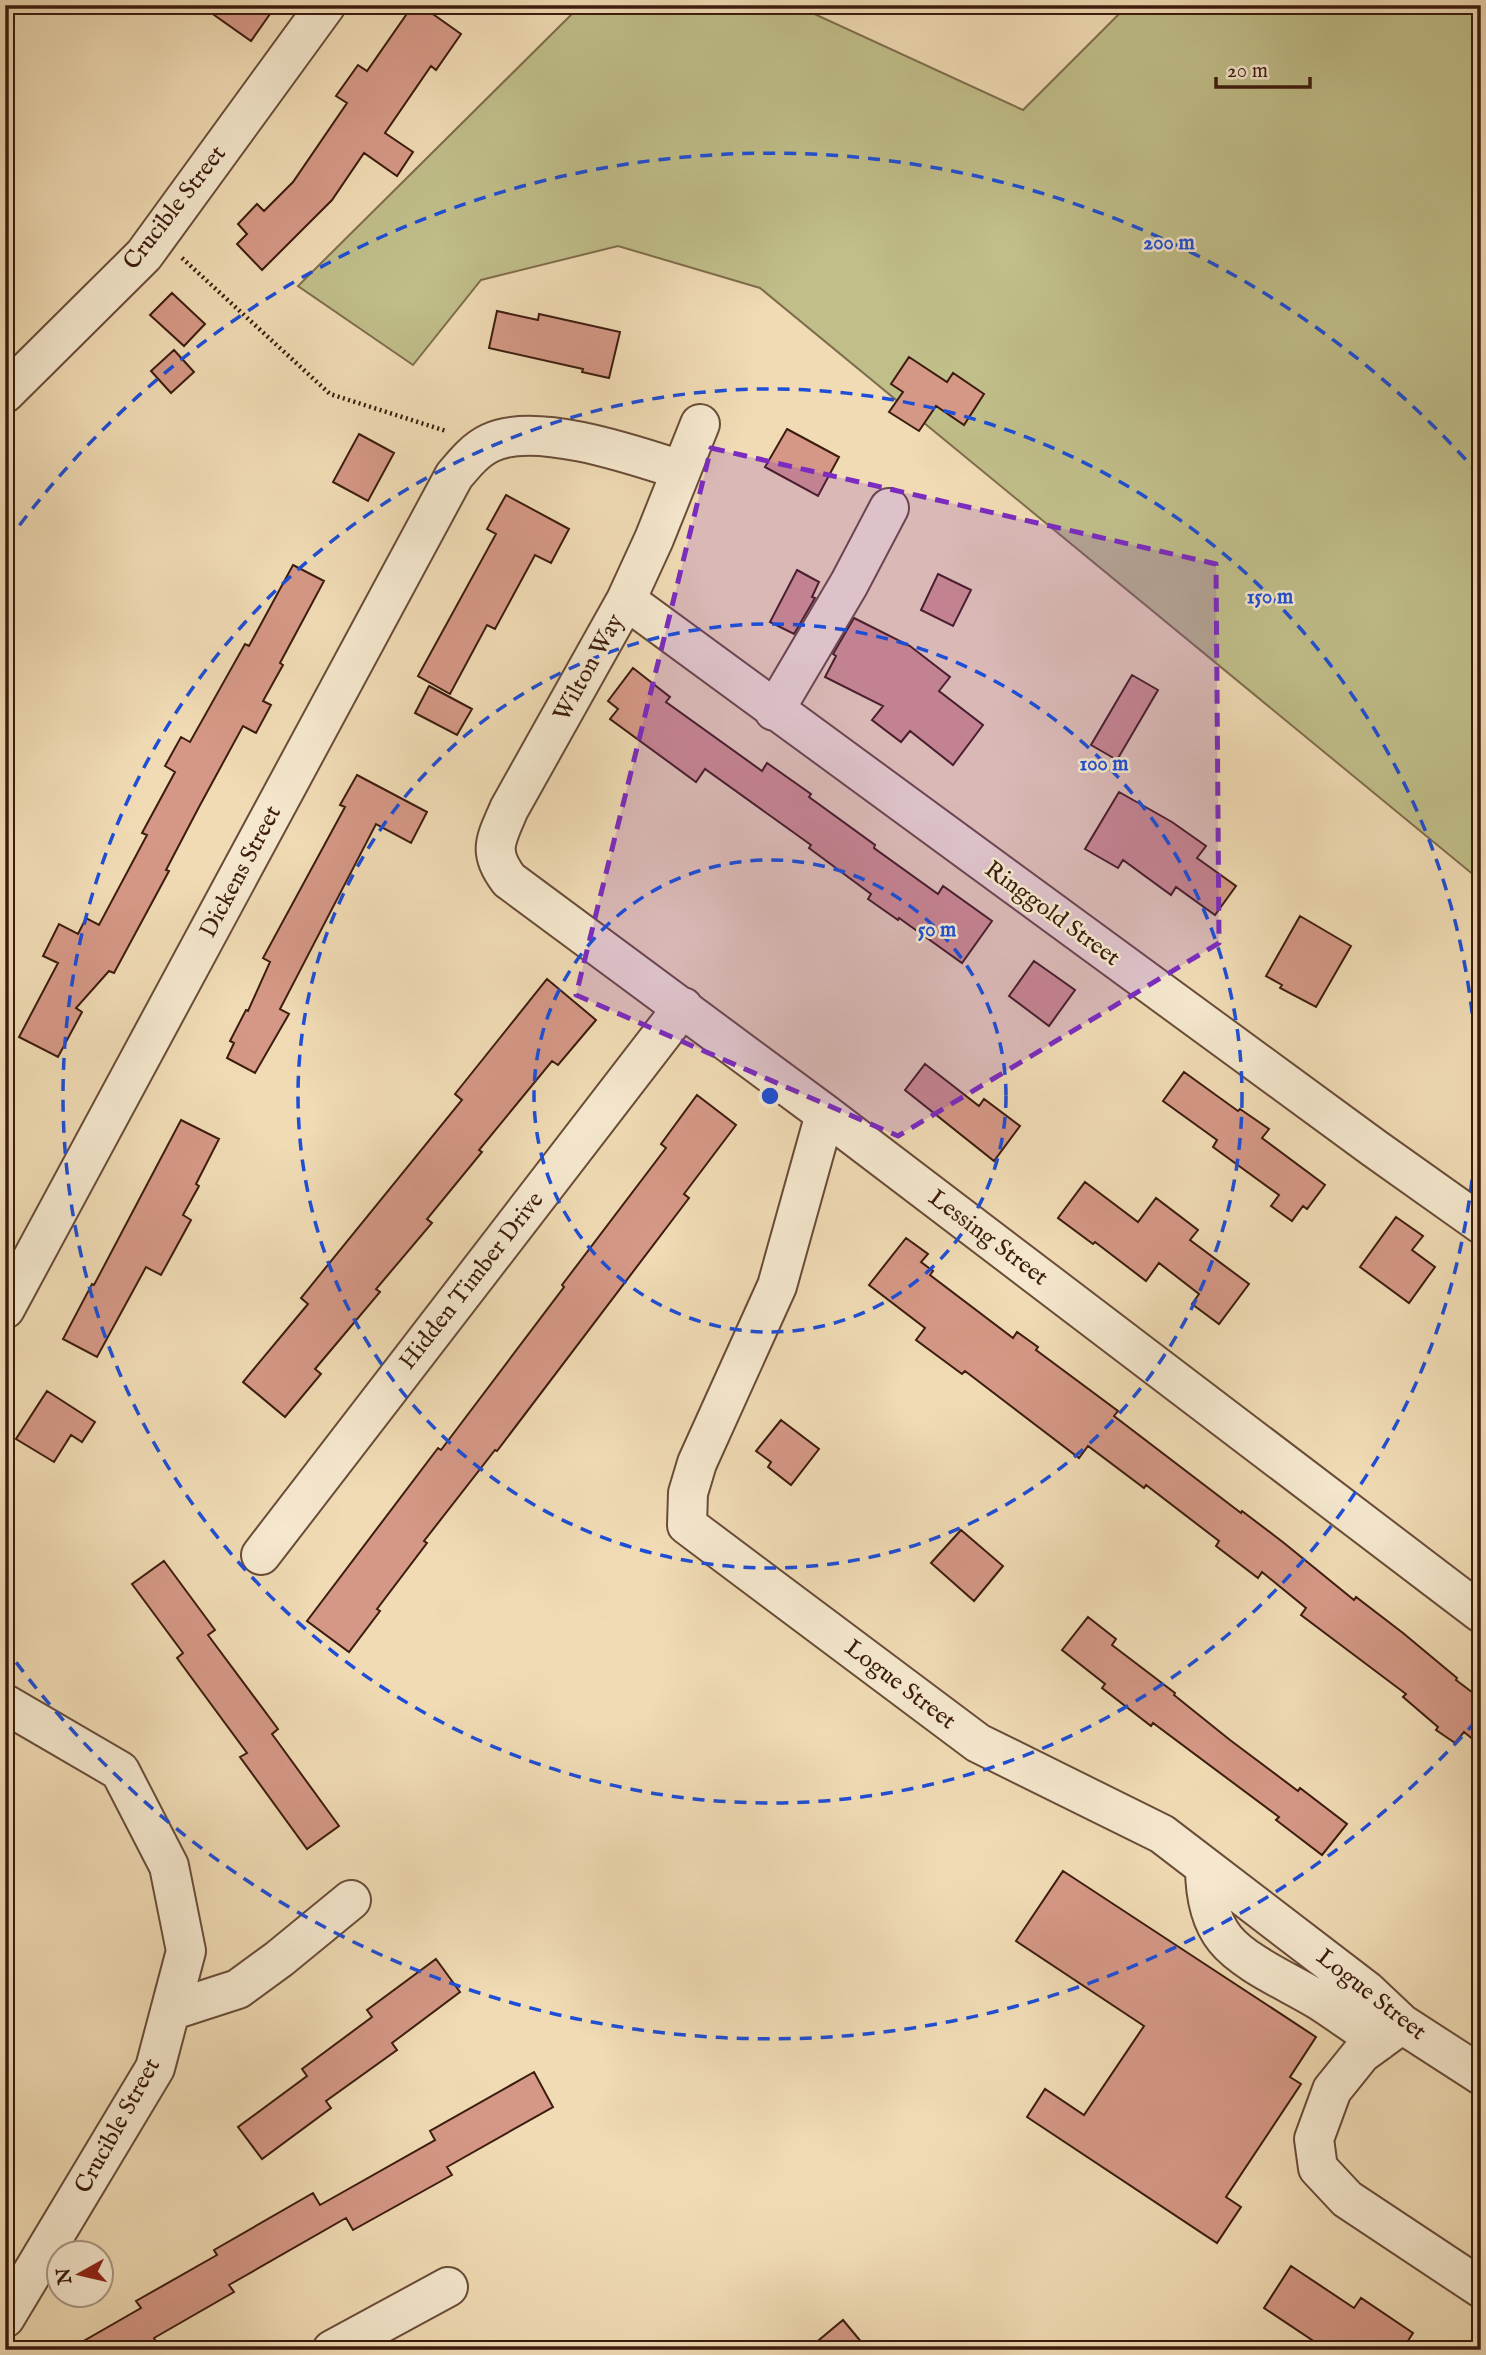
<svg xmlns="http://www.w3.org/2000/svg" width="1486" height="2355" font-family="'IM FELL English',serif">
  <rect width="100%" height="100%" fill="#f0dbb4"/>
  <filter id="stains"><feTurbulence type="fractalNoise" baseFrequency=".00286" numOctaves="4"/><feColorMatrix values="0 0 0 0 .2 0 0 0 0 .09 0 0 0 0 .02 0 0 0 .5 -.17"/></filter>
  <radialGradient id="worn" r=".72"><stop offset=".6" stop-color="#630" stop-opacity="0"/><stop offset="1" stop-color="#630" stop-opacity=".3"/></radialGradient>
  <path fill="#c0be89" stroke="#7e6d4c" stroke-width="2" d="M 581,5 L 795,5 L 1023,110 L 1128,5 L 1481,5 L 1481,881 L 760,288 L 618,246 L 481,280 L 413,365 L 298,286 Z"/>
  <path fill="#d59886" stroke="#3c1c0e" stroke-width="2" d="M 200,5 L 257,5 L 270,14 L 251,41 Z
    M 413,5 L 420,5 L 461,34 L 436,70 L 431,66 L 385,133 L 413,152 L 397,176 L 364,153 L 332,200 L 262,270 L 237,244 L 247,234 L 238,224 L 257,204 L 264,211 L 293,182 L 347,103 L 336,96 L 358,65 L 367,71 Z
    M 172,293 L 205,324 L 184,346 L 150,315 Z
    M 497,311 L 538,320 L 539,314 L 620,332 L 609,378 L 582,372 L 583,369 L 489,348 Z
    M 174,350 L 194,372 L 171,393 L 151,371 Z
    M 909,357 L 947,382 L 953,373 L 984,394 L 964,425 L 936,406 L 919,431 L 889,412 L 903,392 L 891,384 Z
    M 787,429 L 839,457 L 818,496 L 765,467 Z
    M 359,434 L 394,453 L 368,501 L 333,482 Z
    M 506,495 L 569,529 L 551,563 L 535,555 L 495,629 L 487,625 L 450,694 L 418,676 L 496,534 L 487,529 Z
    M 293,565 L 324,581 L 280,663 L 283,665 L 263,701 L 271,705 L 256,733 L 243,726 L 199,807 L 166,870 L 169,871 L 114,973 L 109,971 L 76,1008 L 82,1012 L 58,1057 L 19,1037 L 58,963 L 43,956 L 59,924 L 78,934 L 86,918 L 99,925 L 147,835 L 142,833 L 175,772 L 165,766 L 181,737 L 190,742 L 245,644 L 249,646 Z
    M 797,570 L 819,582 L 812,597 L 815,598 L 794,634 L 770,622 Z
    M 938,574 L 971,590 L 953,626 L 921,610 Z
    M 854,618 L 910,646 L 950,677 L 939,691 L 983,725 L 953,765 L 910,731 L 901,742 L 872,720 L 883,706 L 825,677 L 836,656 L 833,654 Z
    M 633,668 L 670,697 L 666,702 L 762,771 L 767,763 L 811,794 L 809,797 L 875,845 L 874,848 L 938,894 L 943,886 L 992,921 L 962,963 L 899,918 L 898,920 L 868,899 L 871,894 L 809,848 L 811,845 L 705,769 L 696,782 L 610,719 L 618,709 L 608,701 Z
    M 1132,675 L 1158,690 L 1117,760 L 1091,745 Z
    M 429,686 L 472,709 L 457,735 L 415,713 Z
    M 357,775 L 427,812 L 411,843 L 376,824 L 280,1009 L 289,1014 L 255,1073 L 227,1058 L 234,1043 L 230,1041 L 246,1010 L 248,1011 L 270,962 L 263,958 L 345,807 L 340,805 Z
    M 1119,792 L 1172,822 L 1206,846 L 1197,858 L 1236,886 L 1215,915 L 1176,887 L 1171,895 L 1123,860 L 1118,868 L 1085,849 Z
    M 1300,916 L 1351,946 L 1316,1007 L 1280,988 L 1282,985 L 1266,976 Z
    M 1034,961 L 1075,990 L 1049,1026 L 1009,996 Z
    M 547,979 L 596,1020 L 558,1065 L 552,1061 L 479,1150 L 482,1152 L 427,1219 L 432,1223 L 376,1289 L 380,1292 L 315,1369 L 321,1374 L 285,1417 L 243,1382 L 308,1304 L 301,1298 L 462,1100 L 455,1094 Z
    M 925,1064 L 979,1106 L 984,1099 L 1020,1126 L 994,1161 L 905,1090 Z
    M 1184,1072 L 1238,1111 L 1240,1109 L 1269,1129 L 1262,1138 L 1325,1185 L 1307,1209 L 1303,1206 L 1292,1221 L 1271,1206 L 1279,1195 L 1213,1147 L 1217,1140 L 1163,1101 Z
    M 697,1095 L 736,1125 L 684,1194 L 689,1198 L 497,1451 L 495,1450 L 424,1541 L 427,1543 L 377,1609 L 380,1611 L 349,1652 L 307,1621 L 438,1448 L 441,1450 L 564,1287 L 562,1285 L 666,1148 L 661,1144 Z
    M 181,1120 L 219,1139 L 196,1184 L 199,1186 L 183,1215 L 191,1220 L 161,1275 L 146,1267 L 97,1357 L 63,1339 L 92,1284 L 94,1285 Z
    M 1085,1182 L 1138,1222 L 1156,1198 L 1198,1230 L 1190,1240 L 1249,1284 L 1219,1324 L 1192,1304 L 1199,1294 L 1159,1263 L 1146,1281 L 1095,1242 L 1093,1244 L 1058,1218 Z
    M 1396,1217 L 1423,1236 L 1412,1250 L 1435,1267 L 1409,1303 L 1360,1267 Z
    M 906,1238 L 928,1254 L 921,1262 L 933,1271 L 930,1275 L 1013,1338 L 1017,1332 L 1038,1347 L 1036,1350 L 1118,1411 L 1114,1416 L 1241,1513 L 1242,1511 L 1284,1543 L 1354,1600 L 1356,1597 L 1403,1633 L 1457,1678 L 1456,1680 L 1481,1699 L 1481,1746 L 1464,1732 L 1455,1743 L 1436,1730 L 1438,1727 L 1403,1697 L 1406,1694 L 1301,1615 L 1306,1608 L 1262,1572 L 1258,1578 L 1216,1546 L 1219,1541 L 1146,1485 L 1144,1488 L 1088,1446 L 1079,1458 L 965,1371 L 962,1374 L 916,1340 L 925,1328 L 869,1285 Z
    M 47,1391 L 95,1422 L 82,1442 L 71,1435 L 54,1462 L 16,1439 Z
    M 781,1420 L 819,1449 L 791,1485 L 768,1467 L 771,1462 L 756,1451 Z
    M 961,1530 L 1003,1566 L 974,1601 L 931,1563 Z
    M 164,1561 L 215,1630 L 208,1635 L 278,1729 L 272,1734 L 339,1826 L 307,1849 L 240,1757 L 247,1753 L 177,1658 L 183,1653 L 132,1584 Z
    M 1088,1617 L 1116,1639 L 1112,1645 L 1175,1693 L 1174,1695 L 1230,1740 L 1298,1791 L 1300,1788 L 1347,1824 L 1322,1855 L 1276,1820 L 1279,1817 L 1153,1723 L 1151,1726 L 1102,1688 L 1105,1684 L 1062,1650 Z
    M 1063,1871 L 1316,2037 L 1290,2077 L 1301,2084 L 1226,2197 L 1241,2207 L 1217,2243 L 1027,2117 L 1045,2089 L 1084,2115 L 1144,2026 L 1016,1941 Z
    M 436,1959 L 460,1992 L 392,2043 L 397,2050 L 326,2101 L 331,2108 L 262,2159 L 238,2127 L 307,2076 L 302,2069 L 372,2017 L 367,2010 Z
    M 534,2072 L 553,2107 L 447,2167 L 452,2175 L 353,2230 L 346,2218 L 229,2285 L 234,2292 L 154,2338 L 161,2350 L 68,2350 L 141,2308 L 136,2301 L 217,2255 L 214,2250 L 313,2193 L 320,2205 L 435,2140 L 430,2131 Z
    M 1291,2266 L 1354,2308 L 1361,2298 L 1413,2333 L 1402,2350 L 1327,2350 L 1264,2308 Z
    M 843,2320 L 868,2350 L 807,2350 Z"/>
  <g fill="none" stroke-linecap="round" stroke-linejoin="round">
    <g stroke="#694c38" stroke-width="42">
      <path id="minor" d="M 5,393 L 144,255 L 326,5
        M 700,424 L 654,539 L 626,600 L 509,809 C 496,840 487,851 509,880 L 825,1114 L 1481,1613
        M 626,600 L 1374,1148 L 1481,1224
        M 774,711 L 849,584 L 889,508
        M 825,1114 L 777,1286 L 697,1463 L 688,1493 L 687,1525 L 978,1743 L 1162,1834 L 1367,1991 L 1402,2024 L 1481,2075
        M 5,1309 L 454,476 C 464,464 475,450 490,443 C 535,421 634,455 680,470
        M 261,1555 L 683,1007
        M 5,1704 L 120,1771 L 169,1866 L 186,1951 L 155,2068 L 5,2318
        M 1205,1867 C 1205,1891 1209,1919 1225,1939 C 1245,1964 1293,1984 1320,2001 C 1340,2014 1359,2028 1379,2041
        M 170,2011 L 238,1989 L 279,1959 L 351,1900
        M 1402,2024 L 1361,2054 L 1332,2090 L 1314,2139 L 1318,2168 L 1347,2199 L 1481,2288
        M 332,2350 L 448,2287"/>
    </g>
    <path stroke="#3c1c0e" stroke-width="4.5" stroke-dasharray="2 3.5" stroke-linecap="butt" d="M 182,258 L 330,394 L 446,431"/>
    <use href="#minor" stroke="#f5e8ce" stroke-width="38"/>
  </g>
  <path fill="#7b2cbf" fill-opacity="0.2" stroke="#7b2cbf" stroke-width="5" stroke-dasharray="14 9" stroke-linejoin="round" d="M 711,448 L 1216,564 L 1219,943 L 898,1136 L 576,995 Z"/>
  <g fill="none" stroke="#1d4ed8" stroke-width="3.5" stroke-dasharray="12 9">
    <circle cx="770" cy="1096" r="236"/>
    <circle cx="770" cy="1096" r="472"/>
    <circle cx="770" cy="1096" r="707"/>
    <path d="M1476 1721A943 943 0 0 1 7 1650M7 542A943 943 0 0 1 1476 471"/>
  </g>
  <g text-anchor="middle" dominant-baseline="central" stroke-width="5" stroke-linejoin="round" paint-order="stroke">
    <g font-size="24" fill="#3c1c0e" stroke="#f5e8ce">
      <text transform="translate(175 208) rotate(-52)">Crucible Street</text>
      <text transform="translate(589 668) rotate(-61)">Wilton Way</text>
      <text transform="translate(241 872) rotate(-62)">Dickens Street</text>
      <text transform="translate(1052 914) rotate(36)">Ringgold Street</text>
      <text transform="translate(988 1238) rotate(37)">Lessing Street</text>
      <text transform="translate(472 1281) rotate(-52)">Hidden Timber Drive</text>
      <text transform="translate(900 1685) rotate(37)">Logue Street</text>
      <text transform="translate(1371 1995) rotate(38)">Logue Street</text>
      <text transform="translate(118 2126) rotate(-61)">Crucible Street</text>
    </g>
  </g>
  <circle cx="770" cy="1096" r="10" fill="#1d4ed8" stroke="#f5e8ce" stroke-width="3.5"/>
  <g font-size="21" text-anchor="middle" font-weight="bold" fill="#1d4ed8" stroke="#f5e8ce" stroke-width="5" stroke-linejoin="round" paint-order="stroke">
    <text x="1169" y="249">200 m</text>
    <text x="1270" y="603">150 m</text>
    <text x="1104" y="770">100 m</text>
    <text x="937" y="936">50 m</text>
  </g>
  <rect width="1486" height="2355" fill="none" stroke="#f0dbb4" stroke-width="28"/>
  <rect x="7" y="7" width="1472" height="2341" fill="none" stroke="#3c1c0e" stroke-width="3.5"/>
  <rect x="14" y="14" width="1458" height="2327" fill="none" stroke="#3c1c0e" stroke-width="2"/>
  <g transform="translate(80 2274) rotate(262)"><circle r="33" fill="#f5e8ce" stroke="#ab9681" stroke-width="2"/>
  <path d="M0-5L12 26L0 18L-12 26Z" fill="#8f2418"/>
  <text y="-10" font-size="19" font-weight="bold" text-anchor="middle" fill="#3c1c0e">N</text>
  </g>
  <path d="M1216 77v10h94v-10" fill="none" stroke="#3c1c0e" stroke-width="3.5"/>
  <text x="1227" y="77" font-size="21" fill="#3c1c0e" stroke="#f5e8ce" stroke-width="5" paint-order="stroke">20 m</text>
  <rect width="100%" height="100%" filter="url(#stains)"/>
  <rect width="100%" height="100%" fill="url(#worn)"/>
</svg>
